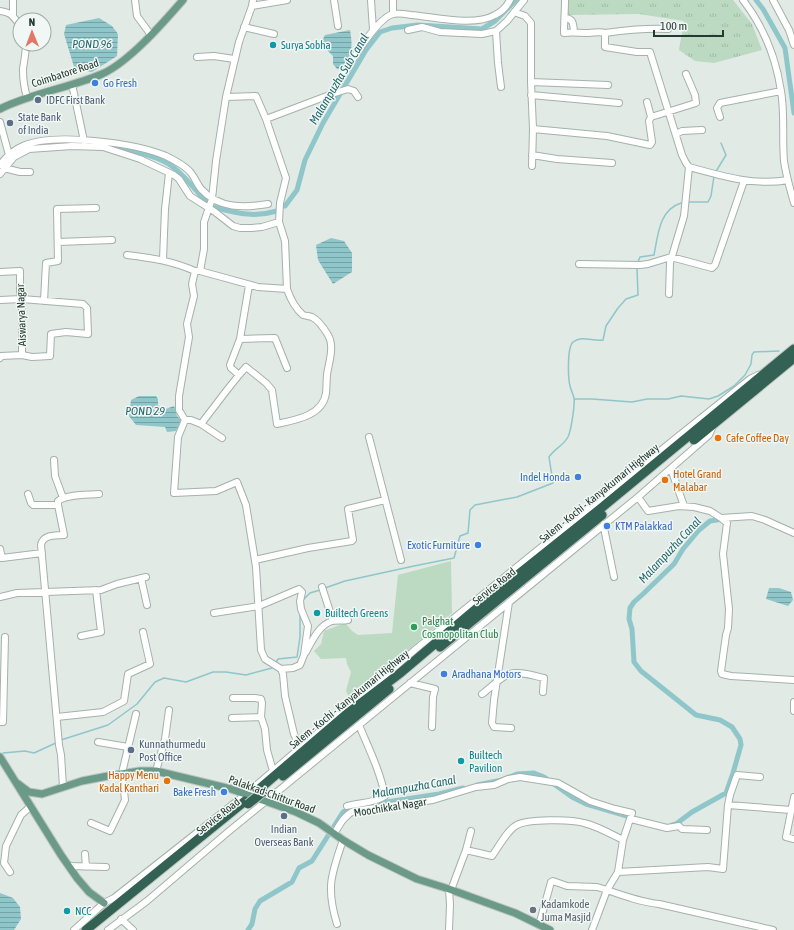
<svg xmlns="http://www.w3.org/2000/svg" width="794" height="930" font-family="'Asap Condensed',sans-serif">
  <defs>
    <pattern id="grass-tufts" width="24" height="20" patternUnits="userSpaceOnUse"><rect width="24" height="20" fill="#bcd9c1"/><path d="M3 7l-1-3M5 7V3M7 7l1-3M15 17l-1-3M17 17v-4M19 17l1-3" fill="none" stroke="#a1bba6"/></pattern>
    <pattern id="water-rules" width="6" height="5" patternUnits="userSpaceOnUse"><rect width="6" height="5" fill="#8fc6c9"/><path d="M0 2.5h6" fill="none" stroke="#75a2a4"/></pattern>
  </defs>
  <rect width="100%" height="100%" fill="#e1eae5"/>
  <path fill="url(#grass-tufts)" d="M 568,0 L 733,0 L 752,24 L 762,50 L 714,63 L 695,61 L 679,50 L 684,21 L 639,14 L 565,15 Z"/>
  <path fill="#bcd9c1" d="M 451,561 L 452,613 L 350,699 L 346,691 L 351,672 L 347,664 L 346,658 L 321,659 L 314,651 L 321,644 L 324,631 L 345,623 L 352,631 L 358,635 L 392,633 L 398,575 Z"/>
  <path fill="url(#water-rules)" d="M 99,18 L 112,26 L 118,34 L 117,56 L 92,72 L 75,70 L 64,34 L 66,25 Z
    M 350,30 C 353,46 352,54 343,68 L 337,69 L 333,64 L 333,56 L 327,50 L 322,41 L 325,35 Z
    M 331,238 L 344,241 L 352,253 L 352,272 L 333,284 L 318,260 L 316,245 Z
    M 139,396 L 156,396 L 158,399 L 158,405 L 163,410 L 174,406 L 177,416 L 181,420 L 176,431 L 167,432 L 165,427 L 136,425 L 129,416 L 131,400 Z
    M 769,588 L 779,588 L 791,592 L 793,600 L 788,606 L 766,599 Z
    M 0,893 L 13,898 L 20,907 L 21,919 L 14,930 L 0,930 Z"/>
  <g fill="none" stroke-linecap="round" stroke-linejoin="round">
    <path stroke="#8fc6c9" stroke-width="1.5" d="M 715,173 L 726,155 L 721,143
      M 688,202 L 708,202 L 711,196 L 714,176
      M 637,264 L 640,257 L 654,255 C 658,235 659,210 681,203
      M 574,399 L 592,399 L 632,402 L 647,399 L 668,399 L 681,396 L 709,399 L 718,396 L 734,386 L 745,375 L 751,364 L 752,355 L 754,352 L 779,351
      M 325,588 L 345,581 L 414,566 L 454,558 L 460,536 L 468,533 L 470,510 L 475,505 L 517,497 L 553,483 L 549,457 C 554,449 563,446 568,437 C 571,431 575,405 574,398 C 573,394 571,390 570,386 C 568,378 567,347 573,342 C 582,335 594,342 603,340 L 606,326 L 618,308 L 626,299 L 638,295 L 637,269
      M 303,600 L 310,593 L 320,590
      M 275,664 L 278,659 L 297,657 L 300,637 L 300,612
      M 61,740 L 108,725 L 137,704 L 155,682 L 164,678 L 186,682 L 213,672 L 226,672 L 246,675 L 272,668
      M 3,753 L 25,751 L 34,753 L 58,742"/>
    <path stroke="#8fc6c9" stroke-width="5" d="M 756,0 L 763,9 L 785,48 L 794,113
      M 108,146 C 125,149 160,156 173,167 C 186,177 196,191 207,203
      M 285,206 L 297,190 L 305,160 L 323,123 L 366,50 L 380,32 L 392,28 L 418,25 L 482,29 L 495,21 L 516,0
      M 213,207 C 237,213 253,218 277,211
      M 477,785 L 502,780 L 517,774 L 534,773 L 544,777 L 572,797 L 586,804 L 634,818
      M 367,805 L 439,794 L 463,788
      M 672,825 L 676,824 L 692,812 L 726,793 L 733,773 L 741,745 L 740,739 L 732,727 L 720,720 L 696,715 L 641,671 L 634,662 L 632,629 L 629,619 L 630,608 L 634,602 L 643,594 L 674,564 L 683,549 L 699,530 L 710,521 L 723,519
      M 248,930 L 252,924 L 255,909 L 260,901 L 292,882 L 299,868 L 312,861 L 343,812 L 353,807"/>
    <g stroke="#a5b1ab" stroke-width="8">
      <path id="minor" d="M 13,0 L 13,16
        M 135,0 L 137,16 L 151,35
        M 253,0 L 252,6 L 287,0
        M 334,0 L 338,26
        M 371,0 L 373,30
        M 565,0 C 565,11 564,21 564,33 C 572,32 580,33 588,33 C 594,33 600,31 605,33 C 626,30 647,28 668,29
        M 743,0 C 763,26 776,58 781,91 C 785,114 782,138 784,161 C 786,175 790,189 794,203
        M 773,0 L 789,30 L 794,45
        M 0,11 C 13,13 12,16 20,25
        M 514,12 L 525,16 L 531,23 L 531,82 L 533,129 L 532,166
        M 393,14 L 393,0
        M 565,18 C 574,19 573,24 574,32
        M 244,27 L 274,34
        M 408,30 L 422,27 L 440,32 L 482,34 L 496,31 L 507,21 L 524,0
        M 496,31 L 498,63 L 501,87
        M 605,33 L 605,47 L 637,52 L 650,52 L 682,155 L 686,163 L 689,167 C 721,176 755,186 788,180
        M 26,44 C 26,53 24,61 23,69 C 23,79 24,88 27,97
        M 197,57 L 214,56 L 234,59
        M 531,82 L 608,85
        M 72,84 L 84,141
        M 332,94 C 342,77 374,19 393,14 C 398,13 405,14 411,15 C 435,17 474,27 495,15 C 501,12 507,6 510,0
        M 531,95 L 619,103
        M 226,97 L 256,96 L 266,119 L 332,94 L 348,89 L 354,91 L 358,97
        M 647,102 L 651,117
        M 720,117 L 717,108 L 720,103 L 781,91
        M 266,119 L 286,178 L 280,203 L 279,222 L 285,241 L 287,289
        M 0,122 L 9,155
        M 533,129 L 607,136 L 650,145 L 652,142 L 649,121 L 651,117 L 696,103 L 695,95 L 686,74
        M 676,134 L 682,131 L 702,130
        M 532,155 L 557,159 L 612,163
        M 0,165 C 6,157 13,150 23,146 C 54,132 135,143 166,156 C 174,160 186,166 191,173 C 195,178 197,184 201,189 C 219,209 244,208 268,204
        M 4,168 L 20,172 L 30,172
        M 0,174 L 14,157 L 29,149 L 72,146 L 103,147 L 140,159 L 174,175 L 179,179 L 190,196 L 215,212 L 233,226 L 240,228 L 252,228 L 262,227 L 279,222
        M 58,242 L 112,240
        M 127,255 C 152,258 172,261 195,271
        M 163,260 L 165,209 L 169,173
        M 579,264 L 640,265 L 648,264 L 671,257 L 712,268 L 715,265 L 744,181
        M 200,271 L 195,271 L 192,284 L 194,296 L 187,324 L 189,337 L 179,396 L 179,410 L 185,420 L 178,437 L 174,493 L 216,491 L 237,482 L 246,505 L 256,567 L 261,650 L 265,659 L 281,669 L 283,674 L 285,696 L 294,734 L 300,748
        M 0,272 L 20,271 L 20,292 L 22,299 L 22,355 L 1,356 L 0,358
        M 669,294 L 670,263 L 684,216 L 689,167
        M 0,300 L 22,299 L 83,304 L 87,308 L 88,334 L 66,332 L 51,334 L 50,356 L 32,357 L 22,355
        M 44,301 L 46,263 L 58,261 L 57,209 L 96,208
        M 240,339 L 275,338 L 287,368
        M 239,375 L 246,367 L 266,383 L 272,390 L 277,424 C 295,420 323,416 326,393 C 327,385 326,377 328,369 C 330,359 334,345 328,335 C 325,330 318,320 312,317 C 309,316 306,316 303,315 C 295,308 290,298 287,289 L 258,287 L 200,271 L 204,249 L 204,222 L 212,199 L 216,161 L 226,97 L 239,42 L 252,6
        M 185,420 L 191,420 L 201,424 L 227,390 L 239,375 L 231,368 L 230,365 L 240,339 L 249,285
        M 201,424 L 222,438
        M 369,437 L 401,560
        M 54,460 L 55,476 L 63,498
        M 671,469 L 684,506
        M 28,494 L 31,503 L 33,505 L 58,505
        M 638,497 L 648,511 L 679,506 L 694,507 L 710,511 L 721,518 L 752,516 L 765,520 L 794,533
        M 721,518 L 727,523 L 723,554 L 729,609 L 728,628 L 726,635 L 721,671 L 722,674 L 731,676 L 794,680
        M 604,524 L 604,528 L 614,577
        M 0,549 L 2,558 L 42,553
        M 255,560 L 308,548 L 352,541 L 353,540 L 348,509 L 385,500
        M 141,578 L 147,605
        M 322,587 L 333,621
        M 0,597 L 17,593 L 101,590 L 117,584 L 146,577
        M 509,602 L 494,700 L 492,723 L 494,727 L 511,728
        M 214,613 L 259,606 L 299,589 L 302,592 L 300,601 L 301,609 L 308,626 L 304,655 L 300,665 L 293,668 L 281,669
        M 81,636 L 101,632 L 96,590
        M 306,652 C 312,641 319,625 332,621 C 336,620 343,621 348,620
        M 410,683 L 435,689 L 433,697 L 432,727
        M 482,694 C 491,688 498,679 507,675 C 517,670 534,676 544,678 L 543,692
        M 233,698 L 255,698 L 261,699 L 262,703 L 261,717 L 265,729 L 267,750 L 273,771
        M 794,702 L 794,711
        M 57,717 L 103,712 L 124,701 L 128,674 L 150,664 L 143,632
        M 232,718 L 261,717
        M 0,722 L 3,722 L 5,637
        M 98,742 L 128,747
        M 156,771 L 165,739 L 169,710
        M 63,787 L 61,755 L 59,745 L 41,545 C 43,534 55,536 64,535 L 58,505 L 58,501 C 66,494 88,495 99,494
        M 794,797 L 786,837 L 794,839
        M 728,805 L 791,810
        M 347,806 C 360,802 373,804 385,796 C 380,771 369,749 359,725
        M 631,819 L 667,828 L 679,826 L 682,829 L 707,830
        M 91,823 L 110,831 L 125,800 L 122,773 L 136,714
        M 334,834 C 339,826 344,815 354,811 L 433,800 L 476,787 L 494,785 L 508,779 L 520,777 L 558,783 L 590,801 L 615,809 L 632,813 L 623,840 L 618,872 L 607,890 L 597,887 L 567,886 L 553,881 L 551,882 L 539,925
        M 466,850 L 492,856 C 498,848 508,829 517,825 C 528,819 571,819 584,823 C 597,826 611,834 623,840
        M 85,854 L 86,867
        M 69,866 L 106,867
        M 10,872 L 4,863 L 6,846 L 21,815 L 31,806
        M 618,872 L 708,867 L 723,869 L 728,805 L 730,795 L 737,775 L 760,777
        M 449,889 L 450,905 L 449,930
        M 451,890 L 466,850 L 471,831
        M 121,919 L 133,930
        M 337,924 C 326,888 331,875 343,840
        M 74,930 L 104,903 L 114,898 L 246,794 L 417,648 L 676,438 L 750,379 L 758,375
        M 108,930 L 147,901 L 228,832 L 638,497 L 709,435 L 713,426
        M 592,930 L 607,890 C 624,896 641,902 659,904 L 773,930"/>
    </g>
    <g stroke="#bdc4c1" stroke-width="9">
      <path id="major" d="M 0,109 C 32,93 69,88 102,74 C 129,62 163,23 183,0
        M 0,757 L 61,855 L 77,878 L 89,892 L 104,903
        M 17,783 L 29,792 L 42,794 L 82,781 L 108,776 L 140,771 L 156,771 L 231,789 L 296,812 L 319,823 L 343,840 L 368,855 L 417,879 L 449,889 L 515,913 L 550,930"/>
    </g>
    <g stroke="#bdc4c1" stroke-width="11">
      <path id="highway" d="M 694,440 L 794,358
        M 440,647 L 602,515
        M 283,776 L 389,689
        M 258,790 L 349,712 L 399,674 L 496,592 L 600,509 L 794,349
        M 86,930 L 245,801"/>
    </g>
    <use href="#minor" stroke="#fff" stroke-width="6"/>
    <use href="#major" stroke="#6b9a89" stroke-width="7"/>
    <use href="#highway" stroke="#336153" stroke-width="9"/>
    <g stroke="#bdc4c1" stroke-width="11" stroke-linecap="butt">
      <path id="highway-bridge" d="M 248,804 L 263,792"/>
    </g>
    <use href="#highway-bridge" stroke="#336153" stroke-width="9"/>
  </g>
  <g fill="#0f9aa8" stroke="#f1f7f4" stroke-width="1.5">
    <circle cx="273" cy="45" r="4"/>
    <circle cx="317" cy="613" r="4"/>
    <circle cx="461" cy="761" r="4"/>
    <circle cx="67" cy="911" r="4"/>
  </g>
  <g fill="#3f7fe0" stroke="#f1f7f4" stroke-width="1.5">
    <circle cx="95" cy="83" r="4"/>
    <circle cx="578" cy="477" r="4"/>
    <circle cx="607" cy="526" r="4"/>
    <circle cx="478" cy="545" r="4"/>
    <circle cx="444" cy="674" r="4"/>
    <circle cx="224" cy="792" r="4"/>
  </g>
  <g fill="#5c6f8a" stroke="#f1f7f4" stroke-width="1.5">
    <circle cx="38" cy="100" r="4"/>
    <circle cx="10" cy="123" r="4"/>
    <circle cx="131" cy="750" r="4"/>
    <circle cx="284" cy="816" r="4"/>
  </g>
  <g fill="#e8710a" stroke="#f1f7f4" stroke-width="1.5">
    <circle cx="718" cy="438" r="4"/>
    <circle cx="665" cy="480" r="4"/>
    <circle cx="167" cy="781" r="4"/>
  </g>
  <circle fill="#2e9e5b" stroke="#f1f7f4" stroke-width="1.5" cx="414" cy="627" r="4"/>
  <circle fill="#6b7280" stroke="#f1f7f4" stroke-width="1.5" cx="533" cy="910" r="4"/>
  <g text-anchor="middle" dominant-baseline="central" stroke-width="3" stroke-linejoin="round" paint-order="stroke">
    <g font-size="11" fill="#0d838f" stroke="#f1f7f4" text-anchor="start">
      <text x="281" y="45">Surya Sobha</text>
      <text x="325" y="613">Builtech Greens</text>
      <text x="469" y="755">Builtech<tspan x="469" dy="13">Pavilion</tspan></text>
      <text x="75" y="911">NCC</text>
    </g>
    <g font-size="11" fill="#243931" stroke="#f1f7f4">
      <text transform="translate(65 73) rotate(-18)">Coimbatore Road</text>
      <text transform="translate(21 315) rotate(-92)">Aiswarya Nagar</text>
      <text transform="translate(599 493) rotate(-39)">Salem - Kochi - Kanyakumari Highway</text>
      <text transform="translate(494 586) rotate(-39)">Service Road</text>
      <text transform="translate(349 699) rotate(-39)">Salem - Kochi - Kanyakumari Highway</text>
      <text transform="translate(272 794) rotate(20)">Palakkad-Chittur Road</text>
      <text transform="translate(390 807) rotate(-9)">Moochikkal Nagar</text>
      <text transform="translate(218 816) rotate(-38)">Service Road</text>
    </g>
    <g font-size="11" fill="#366cbe" stroke="#f1f7f4" text-anchor="start">
      <text x="103" y="83">Go Fresh</text>
      <text x="570" y="477" text-anchor="end">Indel Honda</text>
      <text x="615" y="526">KTM Palakkad</text>
      <text x="470" y="545" text-anchor="end">Exotic Furniture</text>
      <text x="452" y="674">Aradhana Motors</text>
      <text x="216" y="792" text-anchor="end">Bake Fresh</text>
    </g>
    <g font-size="11" fill="#4e5e75" stroke="#f1f7f4" text-anchor="start">
      <text x="46" y="100">IDFC First Bank</text>
      <text x="18" y="117">State Bank<tspan x="18" dy="13">of India</tspan></text>
      <text x="139" y="744">Kunnathurmedu<tspan x="139" dy="13">Post Office</tspan></text>
      <text x="284" y="829" text-anchor="middle">Indian<tspan x="284" dy="13">Overseas Bank</tspan></text>
    </g>
    <g font-size="11" fill="#c56008" stroke="#f1f7f4" text-anchor="start">
      <text x="726" y="438">Cafe Coffee Day</text>
      <text x="673" y="474">Hotel Grand<tspan x="673" dy="13">Malabar</tspan></text>
      <text x="159" y="775" text-anchor="end">Happy Menu<tspan x="159" dy="13">Kadal Kanthari</tspan></text>
    </g>
    <g font-size="11" fill="#27864d" stroke="#f1f7f4" text-anchor="start">
      <text x="422" y="621">Palghat<tspan x="422" dy="13">Cosmopolitan Club</tspan></text>
    </g>
    <g font-size="11" fill="#5b616d" stroke="#f1f7f4" text-anchor="start">
      <text x="541" y="904">Kadamkode<tspan x="541" dy="13">Juma Masjid</tspan></text>
    </g>
    <g font-size="12" font-style="italic" fill="#25696d" stroke="#f1f7f4">
      <text x="92" y="44">POND 96</text>
      <text transform="translate(339 79) rotate(-59)">Malampuzha Sub Canal</text>
      <text x="145" y="411">POND 29</text>
      <text transform="translate(670 550) rotate(-47)">Malampuzha Canal</text>
      <text transform="translate(414 787) rotate(-10)">Malampuzha Canal</text>
    </g>
  </g>
  <g transform="translate(32 32) rotate(359)"><circle r="19" fill="#f1f7f4" stroke="#9faba6"/>
  <path d="M0-3L7 15L0 10L-7 15Z" fill="#e27968"/>
  <text y="-6" font-size="11" font-weight="bold" text-anchor="middle" fill="#243931">N</text>
  </g>
  <path d="M654 30v6h69v-6" fill="none" stroke="#243931" stroke-width="2"/>
  <text x="660" y="30" font-size="12" fill="#243931" stroke="#f1f7f4" stroke-width="3" paint-order="stroke">100 m</text>
</svg>
